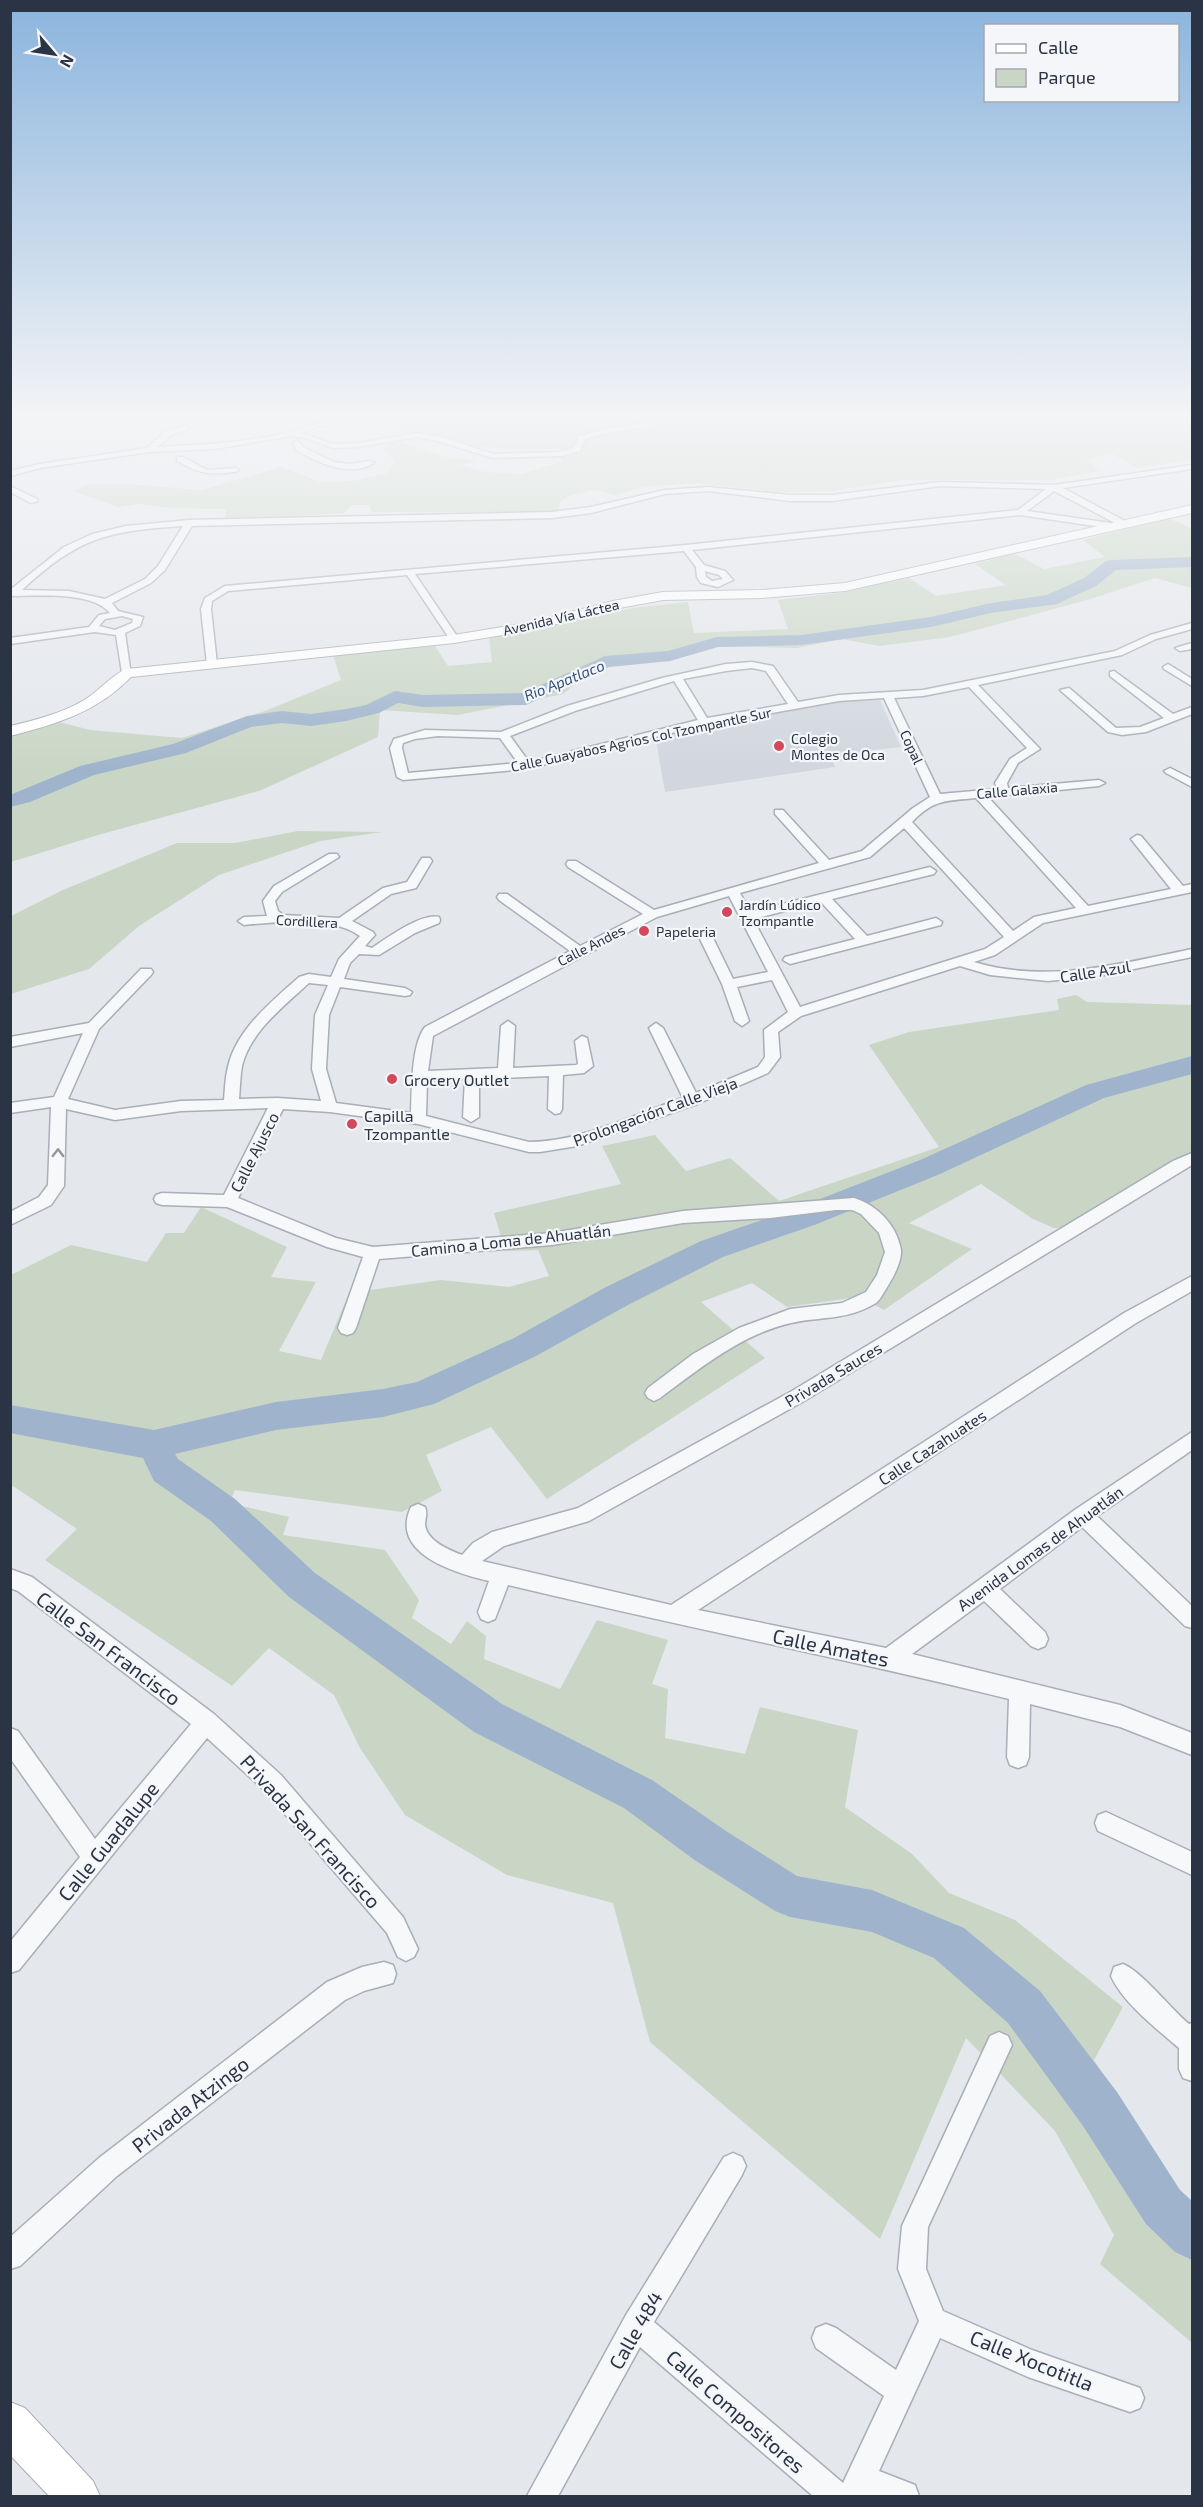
<svg xmlns="http://www.w3.org/2000/svg" width="1203" height="2507" font-family="'Exo 2',sans-serif">
  <rect width="100%" height="100%" fill="#e4e7ec"/>
  <path fill="#d2d6de" d="M 880,700 L 901,747 L 865,751 L 866,756 L 846,762 L 832,759 L 835,767 L 665,792 L 655,735 L 690,732 L 691,729 L 716,725 L 719,722 L 758,719 L 771,712 L 830,702 Z"/>
  <path fill="#c9d6c5" d="M 416,419 L 1192,419 L 1192,460 L 1138,468 L 1112,454 L 1086,459 L 1099,471 L 1050,480 L 904,480 L 829,491 L 781,492 L 697,483 L 644,487 L 615,495 L 593,490 L 569,496 L 561,501 L 557,512 L 372,512 L 369,505 L 352,505 L 344,513 L 225,520 L 226,509 L 171,508 L 140,504 L 118,507 L 73,491 L 89,484 L 129,484 L 202,490 L 282,467 L 321,482 L 353,481 L 387,473 L 395,461 L 384,450 L 392,439 L 451,458 L 479,460 L 461,465 L 485,472 L 522,474 L 563,461 L 558,456 L 573,449 L 500,449 L 438,441 L 393,429 Z
    M 1168,518 L 1192,528 L 1192,588 L 1155,578 L 1087,600 L 950,637 L 879,646 L 842,639 L 797,648 L 713,646 L 659,661 L 598,666 L 563,694 L 458,715 L 380,710 L 378,737 L 259,791 L 98,835 L 11,862 L 11,733 L 56,721 L 90,730 L 182,738 L 265,711 L 341,680 L 333,655 L 435,646 L 448,666 L 492,662 L 489,638 L 633,608 L 688,602 L 694,633 L 788,629 L 778,600 L 839,593 L 909,578 L 936,596 L 1006,585 L 975,564 L 1015,554 L 1044,569 L 1105,557 L 1083,540 Z
    M 298,831 L 382,832 L 320,841 L 219,875 L 139,926 L 89,969 L 11,994 L 11,916 L 63,890 L 177,843 L 235,843 Z
    M 1076,995 L 1087,1002 L 1192,1005 L 1192,1158 L 1126,1191 L 1069,1227 L 1054,1228 L 1033,1219 L 981,1184 L 909,1223 L 972,1249 L 884,1310 L 859,1297 L 787,1307 L 752,1283 L 701,1302 L 765,1358 L 547,1499 L 491,1427 L 426,1455 L 442,1491 L 402,1512 L 235,1490 L 229,1503 L 289,1517 L 283,1535 L 385,1550 L 419,1600 L 412,1618 L 451,1644 L 467,1621 L 486,1636 L 484,1659 L 560,1689 L 597,1620 L 668,1640 L 652,1684 L 668,1689 L 665,1738 L 745,1754 L 760,1707 L 858,1730 L 845,1807 L 912,1854 L 949,1893 L 1015,1920 L 1123,2007 L 1094,2060 L 1192,2212 L 1192,2367 L 1191,2342 L 1100,2264 L 1114,2235 L 1055,2131 L 966,2038 L 880,2239 L 650,2042 L 613,1903 L 507,1875 L 405,1815 L 360,1748 L 334,1695 L 269,1648 L 232,1686 L 45,1560 L 77,1529 L 13,1486 L 11,1488 L 11,1275 L 71,1245 L 147,1262 L 166,1233 L 184,1233 L 201,1207 L 287,1247 L 271,1277 L 316,1282 L 279,1351 L 321,1360 L 349,1293 L 441,1280 L 509,1287 L 549,1276 L 538,1250 L 505,1251 L 494,1213 L 621,1184 L 602,1146 L 655,1135 L 686,1171 L 730,1158 L 779,1201 L 939,1147 L 869,1045 L 909,1032 L 1059,1010 L 1057,999 Z"/>
  <g fill="none" stroke-linecap="round" stroke-linejoin="round">
    <path fill="#9fb4cc" fill-rule="evenodd" d="M 1192,557 L 1192,567 L 1116,570 L 1096,586 L 1057,604 L 991,613 L 931,627 L 801,645 L 718,647 L 670,661 L 609,667 L 526,705 L 423,707 L 398,703 L 379,713 L 346,721 L 311,726 L 282,723 L 251,727 L 186,753 L 94,775 L 30,802 L 10,807 L 10,795 L 80,766 L 173,744 L 247,716 L 282,711 L 311,714 L 346,709 L 366,705 L 395,691 L 423,695 L 523,693 L 605,656 L 668,651 L 717,637 L 801,635 L 931,617 L 991,603 L 1047,595 L 1084,578 L 1106,561 L 1112,560 Z
      M 1192,1056 L 1192,1074 L 1104,1098 L 940,1174 L 817,1224 L 723,1257 L 628,1305 L 536,1356 L 434,1404 L 383,1417 L 276,1430 L 175,1454 L 178,1459 L 235,1499 L 315,1573 L 502,1704 L 652,1780 L 726,1831 L 797,1876 L 872,1890 L 964,1928 L 1040,1991 L 1117,2092 L 1180,2190 L 1192,2201 L 1192,2260 L 1175,2252 L 1146,2224 L 1083,2126 L 1008,2023 L 934,1958 L 872,1932 L 790,1917 L 775,1911 L 696,1861 L 624,1808 L 474,1732 L 289,1597 L 211,1521 L 154,1481 L 143,1458 L 10,1433 L 10,1405 L 154,1430 L 276,1402 L 383,1389 L 417,1382 L 514,1338 L 606,1287 L 701,1241 L 797,1208 L 920,1160 L 1086,1085 Z"/>
    <g stroke="#a9aeb7" stroke-width="3">
      <path id="street" d="M 669,419 L 673,421 L 672,423 L 606,433 L 585,439 L 580,451 L 562,456 L 492,458 L 438,441 L 417,437 L 359,447 L 333,448 L 306,438 L 291,436 L 215,449 L 149,452 L 40,468 L 10,476 L 10,471 L 40,464 L 147,448 L 167,430 L 184,426 L 188,428 L 187,430 L 173,434 L 157,447 C 201,445 246,443 290,432 C 305,428 318,422 334,421 L 337,421 L 337,425 L 320,426 L 301,433 L 334,444 L 359,443 L 417,433 L 442,437 L 493,454 L 561,452 L 574,447 L 579,436 L 605,429 Z
        M 297,440 L 303,447 L 334,462 L 350,464 L 370,461 L 374,463 C 350,478 318,463 296,450 L 293,442 Z
        M 177,457 L 183,457 L 207,470 L 235,468 L 239,470 L 235,472 C 209,475 200,474 177,461 Z
        M 1192,465 L 1192,469 L 1063,488 L 1123,520 L 1123,524 L 1117,524 L 1054,491 L 1027,511 L 1118,524 L 1118,528 L 1115,529 L 1020,515 L 692,550 L 704,565 L 725,571 L 733,580 L 718,587 L 701,583 L 697,577 L 696,567 L 684,551 L 415,574 L 459,639 L 454,642 L 451,641 L 407,575 L 228,591 L 212,601 L 211,609 L 217,664 L 212,667 L 207,664 L 201,609 L 205,598 L 225,586 L 686,545 L 1018,510 L 1046,489 L 940,486 L 832,501 L 790,501 L 708,491 L 665,494 L 591,513 L 552,518 L 192,526 L 165,570 L 151,583 L 112,603 L 118,611 L 143,617 L 140,626 L 125,633 L 131,675 L 122,673 L 116,635 L 95,632 L 10,644 L 10,638 L 89,627 L 99,615 L 110,613 C 92,591 37,596 10,596 L 10,590 L 64,547 L 92,534 L 126,526 L 189,520 L 552,512 L 591,507 L 665,490 L 708,487 L 790,495 L 832,495 L 940,482 L 1054,485 ZM 183,526 L 158,566 L 145,579 L 105,599 L 69,591 L 22,590 C 79,537 107,531 183,526 ZM 705,571 L 719,575 L 723,579 L 712,581 L 706,577 ZM 122,616 L 133,619 L 132,623 L 115,630 L 99,626 L 105,619 Z
        M 10,486 L 37,499 L 38,501 L 31,503 L 10,492 Z
        M 1192,623 L 1192,629 L 1156,639 L 1122,655 L 978,685 L 1040,749 L 1018,763 L 1007,783 L 1008,788 L 1099,780 L 1105,783 L 1099,786 L 988,797 L 1088,906 L 1171,889 L 1131,839 L 1137,835 L 1141,836 L 1183,886 L 1192,884 L 1192,892 L 1043,923 L 995,955 L 974,962 C 1046,984 1120,964 1192,949 L 1192,957 L 1105,975 L 1048,981 L 990,975 L 960,966 L 801,1016 L 778,1032 L 780,1057 L 768,1073 L 697,1104 L 577,1146 L 540,1152 L 529,1152 L 418,1124 L 330,1112 L 283,1109 L 238,1198 L 336,1238 L 373,1247 L 552,1233 L 683,1211 L 854,1198 C 877,1205 897,1225 901,1250 C 902,1260 894,1276 889,1284 C 885,1290 881,1299 876,1303 C 846,1321 822,1316 791,1323 C 742,1334 699,1369 660,1398 L 654,1401 L 648,1398 L 645,1393 L 648,1388 L 693,1354 L 739,1328 L 790,1309 L 842,1303 L 866,1292 L 877,1275 L 885,1252 L 879,1233 L 861,1214 L 852,1210 L 836,1210 L 770,1218 L 683,1223 L 552,1245 L 379,1259 L 356,1328 L 353,1333 L 347,1335 L 341,1333 L 338,1328 L 363,1257 L 327,1247 L 227,1207 L 162,1205 L 156,1203 L 154,1199 L 156,1195 L 162,1193 L 224,1195 L 268,1108 L 181,1111 L 115,1120 L 66,1109 L 64,1186 L 51,1205 L 10,1225 L 10,1212 L 39,1197 L 48,1185 L 51,1107 L 10,1113 L 10,1103 L 54,1097 L 83,1033 L 10,1047 L 10,1037 L 89,1023 L 141,969 L 151,969 L 153,972 L 151,975 L 99,1029 L 68,1099 L 115,1110 L 181,1101 L 224,1100 C 225,1089 225,1078 228,1067 C 236,1030 272,1001 299,977 L 309,974 L 331,977 L 339,959 L 360,936 C 332,915 277,922 244,925 L 238,921 L 244,917 L 267,916 L 263,901 L 274,886 L 329,854 L 337,854 L 339,857 L 282,892 L 275,901 L 278,911 L 283,915 L 339,918 L 383,888 L 407,882 L 422,858 L 430,858 L 432,861 L 416,888 L 391,894 L 352,921 L 373,932 L 375,935 L 365,946 L 372,948 C 387,938 421,913 439,917 L 440,920 L 439,923 L 415,933 L 379,955 L 359,954 L 350,963 L 344,979 L 405,988 L 412,992 L 410,995 L 405,996 L 340,987 L 329,1015 L 326,1069 L 336,1103 L 411,1113 C 412,1090 411,1045 425,1027 L 570,951 L 499,900 L 497,897 L 499,894 L 507,894 L 580,946 L 643,914 L 568,867 L 566,864 L 568,861 L 576,861 L 654,910 L 819,863 L 775,814 L 775,810 L 783,810 L 829,860 L 862,851 L 913,808 L 930,797 L 884,698 L 839,701 L 704,725 L 526,769 L 403,780 L 397,777 L 390,748 L 394,739 L 425,730 L 501,732 L 567,706 L 662,678 L 726,664 L 752,662 L 773,666 L 798,702 L 839,695 L 923,690 L 1115,651 L 1150,635 ZM 752,668 L 766,671 L 788,704 L 707,718 L 683,679 L 726,671 ZM 674,681 L 698,720 L 529,762 L 510,736 L 575,711 ZM 969,687 L 1027,748 L 1010,759 L 995,783 L 997,789 L 940,794 L 894,698 L 923,696 ZM 438,736 L 500,738 L 518,763 L 408,773 L 402,748 L 403,743 L 415,739 ZM 976,798 L 1076,908 L 1034,917 L 1013,931 L 912,822 C 934,799 946,801 976,798 ZM 904,828 L 1004,937 L 985,949 L 800,1007 L 753,919 L 821,902 L 855,939 L 785,957 L 783,960 L 790,964 L 941,925 L 942,922 L 936,918 L 867,936 L 832,899 L 934,874 L 936,871 L 930,867 L 750,912 L 740,893 L 870,857 ZM 729,896 L 768,972 L 733,979 L 712,936 L 702,936 L 700,939 L 722,984 L 735,1021 L 742,1026 L 749,1021 L 737,987 L 772,980 L 788,1012 L 764,1030 L 765,1057 L 758,1067 L 696,1093 L 663,1028 L 656,1023 L 649,1028 L 683,1098 C 636,1114 580,1142 529,1142 L 426,1116 L 427,1081 L 465,1079 L 463,1117 L 471,1122 L 479,1117 L 479,1079 L 549,1076 L 548,1109 L 555,1114 L 560,1113 L 562,1109 L 563,1075 L 584,1073 L 593,1066 L 587,1038 L 582,1036 L 575,1041 L 578,1064 L 576,1065 L 513,1068 L 515,1026 L 508,1021 L 501,1026 L 498,1068 L 428,1071 L 433,1036 L 657,917 ZM 309,983 L 328,985 L 315,1015 L 312,1069 L 321,1101 L 278,1098 L 239,1099 C 240,1088 240,1077 242,1066 C 250,1032 284,1006 309,983 Z
        M 1192,643 L 1192,649 L 1180,651 L 1175,648 Z
        M 1168,664 L 1192,679 L 1192,686 L 1164,669 L 1163,667 Z
        M 1114,671 L 1173,714 L 1192,707 L 1192,714 L 1146,732 L 1122,735 L 1108,732 L 1060,690 L 1069,688 L 1116,728 L 1140,727 L 1164,718 L 1110,676 L 1110,672 Z
        M 1170,768 L 1192,779 L 1192,787 L 1166,773 L 1164,771 Z
        M 1192,1153 L 1192,1165 L 804,1401 L 589,1521 L 504,1546 L 482,1561 L 671,1605 L 1124,1313 L 1192,1276 L 1192,1291 L 1136,1323 L 698,1610 L 886,1648 L 1076,1509 L 1192,1432 L 1192,1450 L 1097,1516 L 1192,1606 L 1192,1628 L 1185,1626 L 1082,1527 L 1000,1589 L 1045,1632 L 1048,1639 L 1045,1646 L 1038,1649 L 1031,1646 L 984,1601 L 912,1654 L 1120,1705 L 1192,1733 L 1192,1755 L 1120,1727 L 1030,1704 L 1029,1757 L 1026,1765 L 1018,1768 L 1010,1765 L 1007,1757 L 1009,1699 C 843,1658 675,1625 508,1585 L 495,1619 L 488,1622 L 481,1619 L 478,1612 L 489,1581 C 456,1573 389,1554 411,1507 L 418,1504 L 425,1507 C 428,1514 425,1518 425,1525 C 427,1541 449,1550 462,1555 L 473,1543 L 492,1532 L 578,1508 L 792,1391 L 1173,1161 Z
        M 10,1569 L 32,1577 L 214,1714 L 281,1775 L 403,1917 L 418,1949 L 414,1957 L 406,1961 L 398,1957 L 387,1933 L 265,1791 L 207,1738 L 19,1970 L 10,1973 L 10,1942 L 80,1857 L 10,1758 L 10,1728 L 18,1731 L 95,1839 L 191,1724 L 18,1591 L 10,1588 Z
        M 1106,1812 L 1192,1852 L 1192,1875 L 1098,1831 L 1095,1823 L 1098,1815 Z
        M 384,1962 L 393,1965 L 396,1974 L 393,1983 L 364,1991 L 345,2000 L 117,2176 L 20,2266 L 10,2269 L 10,2237 L 99,2158 L 327,1982 L 362,1967 Z
        M 1123,1964 C 1141,1971 1171,2009 1189,2024 L 1192,2023 L 1192,2081 L 1183,2078 L 1179,2069 L 1179,2048 C 1158,2030 1122,2002 1111,1976 L 1114,1967 Z
        M 999,2032 L 1008,2036 L 1012,2045 L 928,2227 L 926,2269 L 943,2311 L 1032,2350 L 1140,2388 L 1144,2398 L 1140,2408 L 1130,2412 L 1028,2377 L 940,2338 L 879,2471 L 915,2485 L 919,2496 L 813,2496 L 640,2347 L 558,2496 L 527,2496 L 626,2315 L 724,2157 L 733,2153 L 742,2157 L 746,2166 L 742,2175 L 654,2322 L 843,2483 L 884,2396 L 816,2348 L 812,2338 L 816,2328 L 826,2324 L 836,2328 L 896,2370 L 919,2321 L 898,2269 L 902,2226 L 990,2036 Z"/>
    </g>
    <g stroke="#a9aeb7" stroke-width="2">
      <path id="secondary" d="M 1192,505 L 1192,513 L 845,591 L 761,598 L 663,600 L 614,609 L 533,630 L 454,643 L 131,677 C 97,712 57,724 10,736 L 10,726 C 36,720 63,713 86,699 C 97,692 117,671 127,669 L 454,635 L 532,622 L 613,601 L 663,592 L 761,590 L 845,583 Z
        M 10,2402 L 25,2408 L 93,2481 L 100,2496 L 49,2496 L 10,2455 Z"/>
    </g>
    <use href="#street" fill="#f7f8fa" fill-rule="evenodd"/>
    <use href="#secondary" fill="#fff" fill-rule="evenodd"/>
  </g>
  <defs><path id="oneway-chevron" d="M-2-3.5L2.5 0L-2 3.5" fill="none" stroke-width="1.6" stroke-linecap="round" stroke-linejoin="round" transform="scale(1.5)"/></defs>
  <use stroke="#9196a0" href="#oneway-chevron" transform="translate(58 1153) rotate(-89)"/>
  <linearGradient id="sky" x2="0" y2="1"><stop stop-color="#8bb4dd"/><stop offset="0.54" stop-color="#f3f4f6"/><stop offset="1" stop-color="#f3f4f6" stop-opacity="0"/></linearGradient>
  <rect width="1203" height="770" fill="url(#sky)"/>
  <g fill="#d1495b" stroke="#f4f6f9" stroke-width="2">
    <circle cx="779" cy="746" r="6"/>
    <circle cx="727" cy="912" r="6"/>
    <circle cx="644" cy="931" r="6"/>
    <circle cx="392" cy="1079" r="6"/>
    <circle cx="352" cy="1124" r="6"/>
  </g>
  <g text-anchor="middle" dominant-baseline="central" stroke-width="4.5" stroke-linejoin="round" paint-order="stroke">
    <g font-size="14" fill="#2b3445" stroke="#f4f6f9">
      <text transform="translate(561 617) rotate(-13)">Avenida Vía Láctea</text>
      <text transform="translate(641 739) rotate(-12)">Calle Guayabos Agrios Col Tzompantle Sur</text>
      <text transform="translate(912 747) rotate(65)">Copal</text>
      <text transform="translate(1017 790) rotate(-5)">Calle Galaxia</text>
      <text transform="translate(307 921) rotate(3)">Cordillera</text>
      <text transform="translate(591 945) rotate(-27)">Calle Andes</text>
    </g>
    <g font-size="14" fill="#2b3445" stroke="#f4f6f9" text-anchor="start">
      <text x="791" y="738">Colegio<tspan x="791" dy="16">Montes de Oca</tspan></text>
      <text x="739" y="904">Jardín Lúdico<tspan x="739" dy="16">Tzompantle</tspan></text>
      <text x="656" y="931">Papeleria</text>
    </g>
    <g font-size="15" font-style="italic" fill="#34527a" stroke="#f4f6f9">
      <text transform="translate(564 680) rotate(-22)">Rio Apatlaco</text>
    </g>
    <g font-size="16" fill="#2b3445" stroke="#f4f6f9">
      <text transform="translate(1095 971) rotate(-9)">Calle Azul</text>
      <text transform="translate(655 1111) rotate(-20)">Prolongación Calle Vieja</text>
      <text transform="translate(254 1152) rotate(-63)">Calle Ajusco</text>
      <text transform="translate(511 1240) rotate(-6)">Camino a Loma de Ahuatlán</text>
      <text transform="translate(833 1374) rotate(-31)">Privada Sauces</text>
      <text transform="translate(932 1447) rotate(-33)">Calle Cazahuates</text>
      <text transform="translate(1040 1548) rotate(-36)">Avenida Lomas de Ahuatlán</text>
    </g>
    <g font-size="16" fill="#2b3445" stroke="#f4f6f9" text-anchor="start">
      <text x="404" y="1079">Grocery Outlet</text>
      <text x="364" y="1115">Capilla<tspan x="364" dy="18">Tzompantle</tspan></text>
    </g>
    <g font-size="20" fill="#2b3445" stroke="#f4f6f9">
      <text transform="translate(831 1647) rotate(12)">Calle Amates</text>
      <text transform="translate(109 1648) rotate(37)">Calle San Francisco</text>
      <text transform="translate(311 1831) rotate(48)">Privada San Francisco</text>
      <text transform="translate(108 1841) rotate(-51)">Calle Guadalupe</text>
      <text transform="translate(190 2104) rotate(-38)">Privada Atzingo</text>
      <text transform="translate(635 2330) rotate(-60)">Calle 484</text>
      <text transform="translate(1032 2360) rotate(22)">Calle Xocotitla</text>
      <text transform="translate(736 2411) rotate(41)">Calle Compositores</text>
    </g>
  </g>
  <rect width="1203" height="2507" fill="none" stroke="#2b3445" stroke-width="24"/>
  <rect x="984" y="24" width="195" height="78" fill="#f4f6f9" stroke="#a4a8b1" stroke-width="1.5"/>
  <rect x="996" y="44" width="30" height="9" fill="#ffffff" stroke="#a4a8b1" stroke-width="1.5"/>
  <text x="1038" y="54" font-size="18" fill="#2b3445">Calle</text>
  <rect x="996" y="69" width="30" height="18" fill="#c9d6c5" stroke="#a4a8b1" stroke-width="1.5"/>
  <text x="1038" y="84" font-size="18" fill="#2b3445">Parque</text>
  <g transform="translate(54 54) rotate(119)" stroke="#f4f6f9" stroke-width="4.5" paint-order="stroke">
  <path d="M0-4.5L10 22L0 15L-10 22Z" fill="#2b3445"/>
  <text y="-9" font-size="16" font-weight="bold" text-anchor="middle" fill="#2b3445">N</text>
  </g>
</svg>
